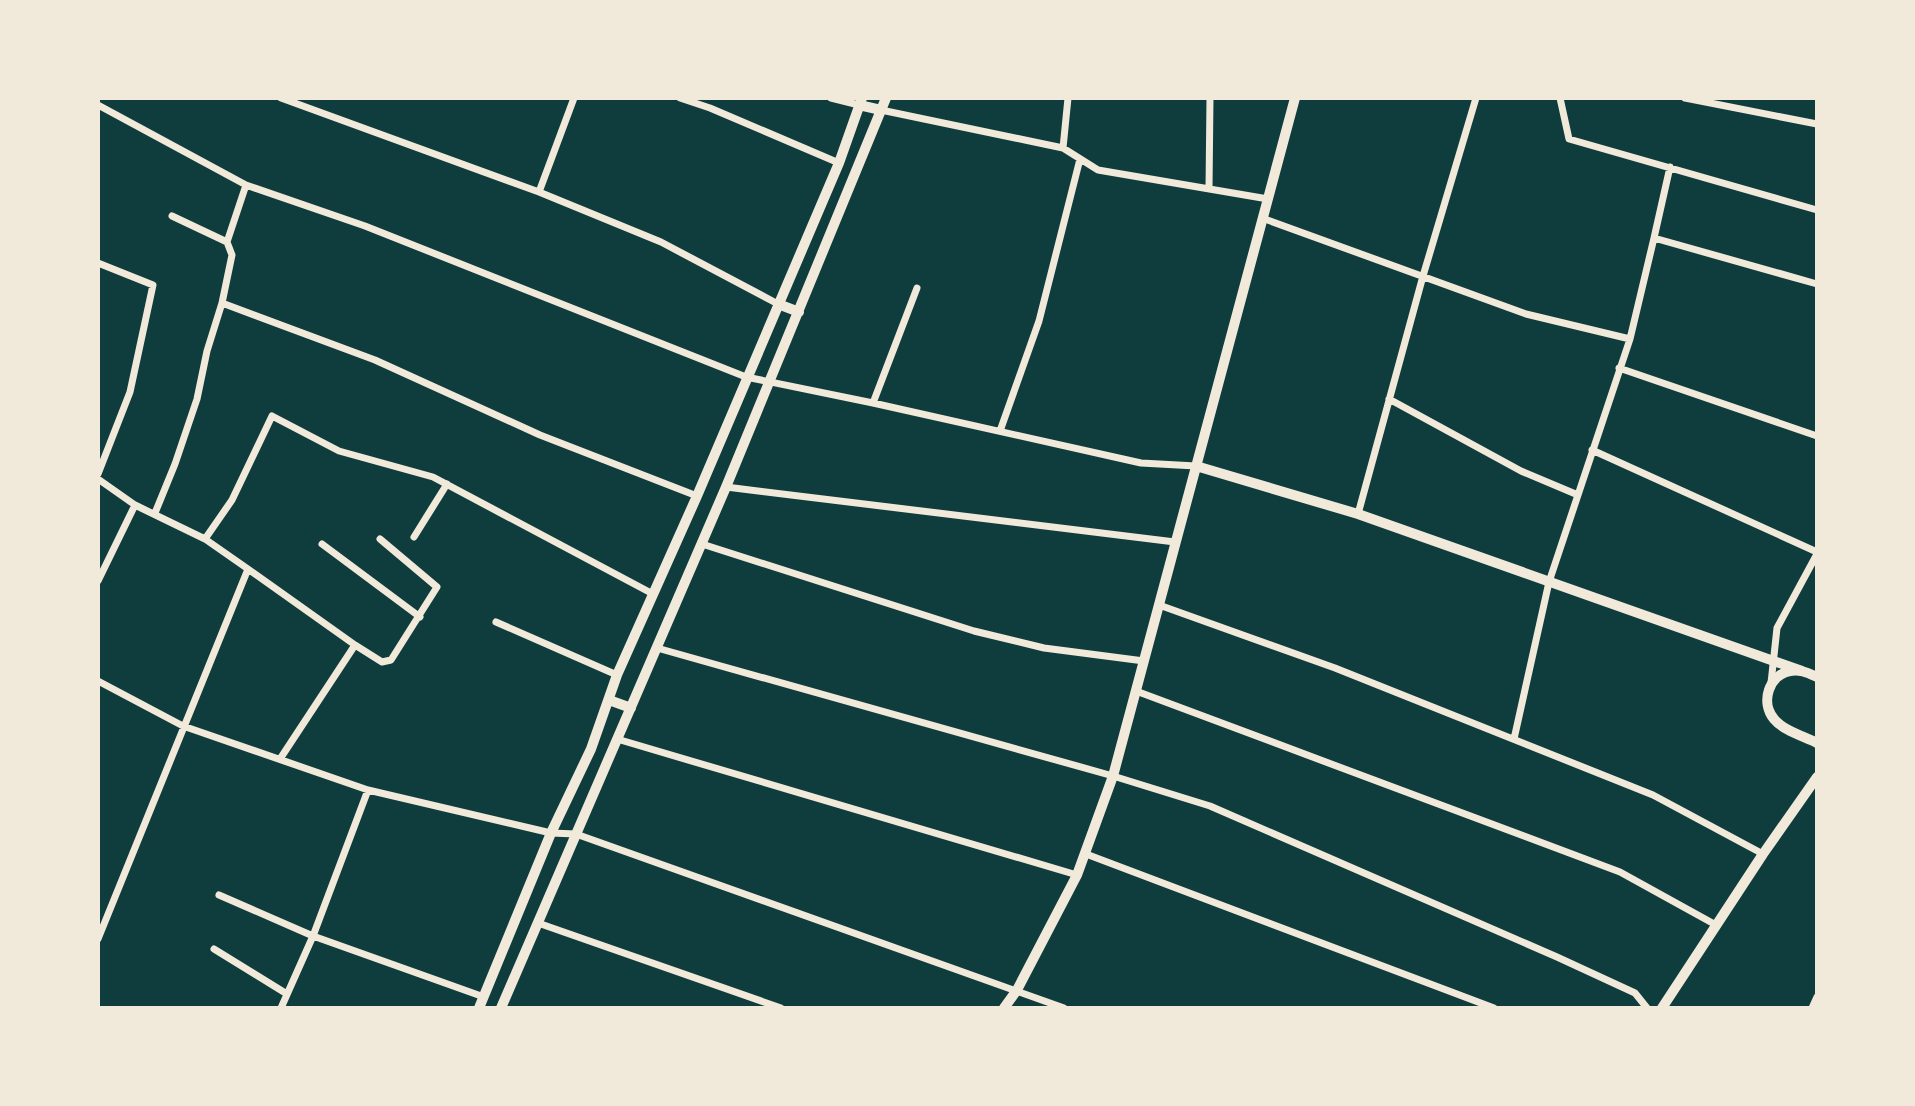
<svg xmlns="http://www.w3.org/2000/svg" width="1915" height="1106" font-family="Raleway,sans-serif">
  <rect width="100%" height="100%" fill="#0f3d3e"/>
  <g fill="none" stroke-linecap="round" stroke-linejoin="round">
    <path stroke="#f1e9da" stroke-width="7" d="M 281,98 L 539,192 L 661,242 L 778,304
      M 680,98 L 710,108 L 839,163
      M 831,98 L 859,105
      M 1560,98 L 1569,139 L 1817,210
      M 1685,98 L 1817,124
      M 98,105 L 246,185 L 365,226 L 746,377 L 873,403 L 1141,463 L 1196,466
      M 881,110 L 1063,148 L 1098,170 L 1268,199
      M 1063,148 L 1068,98
      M 1209,189 L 1210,98
      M 539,192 L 574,98
      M 172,216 L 227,242
      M 1262,218 L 1526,314 L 1630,339
      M 1654,238 L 1670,167
      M 98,263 L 153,285 L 130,392 L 98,474
      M 222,303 L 375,360 L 540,435 L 697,496
      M 1619,368 L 1817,436
      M 1389,399 L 1521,471 L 1578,495
      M 873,403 L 917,288
      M 1000,431 L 1039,321 L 1080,159
      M 1592,450 L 1817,552
      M 98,479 L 135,505 L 205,539 L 248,569 L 98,939
      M 726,487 L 1175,542
      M 155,513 L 175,464 L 197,399 L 207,351 L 222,303 L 232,255 L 227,242 L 246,185
      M 1358,514 L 1423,276 L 1476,98
      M 414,537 L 447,484
      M 205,539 L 232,500 L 272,416 L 339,451 L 433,477 L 653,594
      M 322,544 L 420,617
      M 702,544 L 974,631 L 1044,648 L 1144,661
      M 248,569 L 355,645 L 280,759
      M 98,581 L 135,505
      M 1159,605 L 1335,668 L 1653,795 L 1763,854
      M 496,622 L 617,675
      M 355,645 L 382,662 L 391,660 L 437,587 L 380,539
      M 657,648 L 1113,776 L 1210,806 L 1557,957 L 1635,993 L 1647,1008
      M 98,681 L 183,726 L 368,790 L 551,833 L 576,834 L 1064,1008
      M 1771,683 L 1777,628 L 1817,554
      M 1136,691 L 1620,872 L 1716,925
      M 617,739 L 1077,875
      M 1514,739 L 1549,582 L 1630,339 L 1654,238 L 1817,284
      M 1086,854 L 1494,1008
      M 219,895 L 313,936 L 484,997
      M 538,923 L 781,1008
      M 214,949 L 287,994
      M 281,1008 L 313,936 L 368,790
      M 1812,1008 L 1817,997"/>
    <path stroke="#f1e9da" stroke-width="10" d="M 859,105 L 881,110
      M 778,304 L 799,312
      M 1196,466 L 1358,514 L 1802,671
      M 1817,677 C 1808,673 1800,669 1790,671 C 1769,675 1760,702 1774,719 C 1784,731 1803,736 1817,743
      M 609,700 L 631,708
      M 479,1008 L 551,833 L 591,749 L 617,675 L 697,496 L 839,163 L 862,98
      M 501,1008 L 726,487 L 886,98
      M 1004,1008 L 1017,990 L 1077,875 L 1113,776 L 1295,98
      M 1662,1008 L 1763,854 L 1817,777"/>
  </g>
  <rect width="1915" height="1106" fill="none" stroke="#f1e9da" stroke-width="200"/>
</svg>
